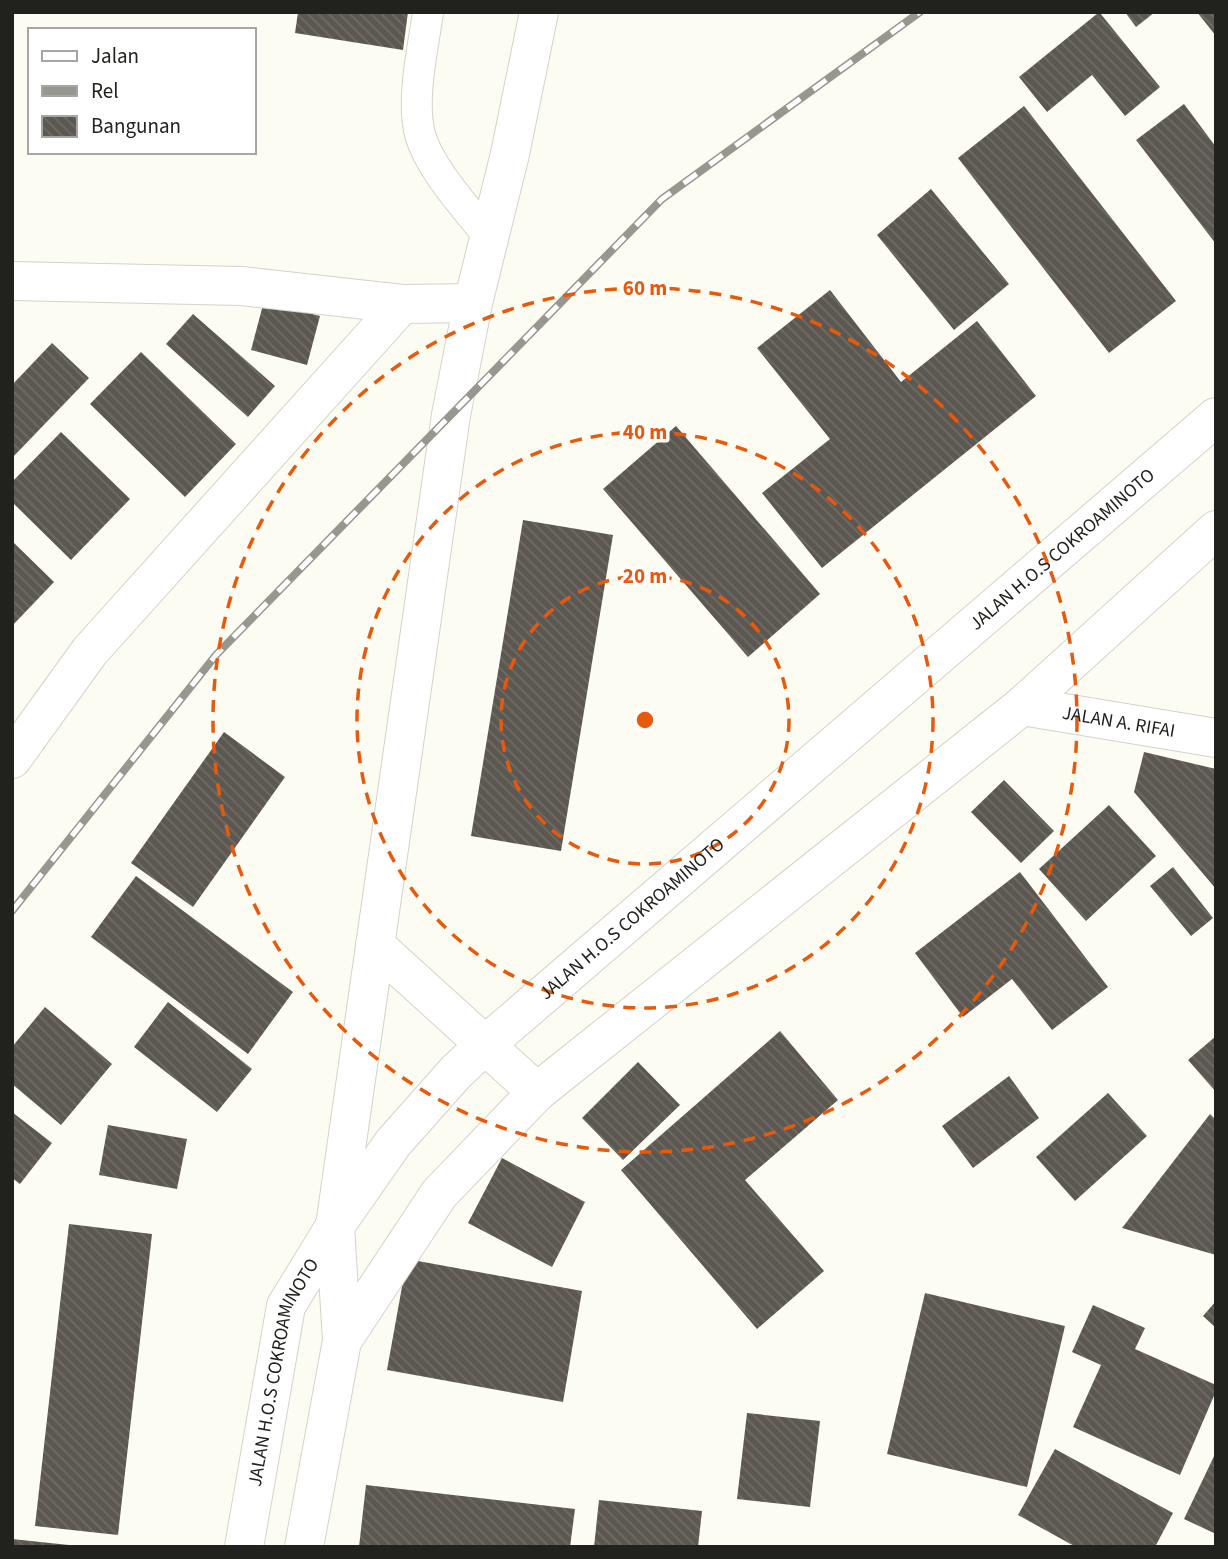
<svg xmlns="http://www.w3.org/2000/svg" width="1228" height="1559" font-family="'Source Sans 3',sans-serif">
  <defs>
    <pattern id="building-back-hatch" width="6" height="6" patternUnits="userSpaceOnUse" patternTransform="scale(1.75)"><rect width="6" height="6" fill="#5c5851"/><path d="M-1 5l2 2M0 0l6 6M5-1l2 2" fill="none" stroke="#6f6c66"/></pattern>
  </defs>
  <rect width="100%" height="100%" fill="#fcfcf2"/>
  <path fill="url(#building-back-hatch)" d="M 298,12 L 408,12 L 403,50 L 295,33 Z
    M 1125,12 L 1155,12 L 1136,27 Z
    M 1197,12 L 1216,12 L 1216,36 Z
    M 1098,13 L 1100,13 L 1160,87 L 1125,116 L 1092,75 L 1047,112 L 1019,77 Z
    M 1184,104 L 1216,147 L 1216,244 L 1136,140 Z
    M 1024,106 L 1176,301 L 1109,353 L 958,158 Z
    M 931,189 L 1009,284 L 954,330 L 877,235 Z
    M 830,290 L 901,382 L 977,321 L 1036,396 L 822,568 L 762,493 L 830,439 L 757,348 Z
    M 264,301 L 320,316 L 307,365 L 251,350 Z
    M 193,314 L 275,386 L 248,417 L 166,344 Z
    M 52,343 L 89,378 L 12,458 L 12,385 Z
    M 141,352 L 236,444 L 185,497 L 90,404 Z
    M 676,426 L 820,594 L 748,657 L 603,489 Z
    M 61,432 L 130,499 L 71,560 L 12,502 L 12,482 Z
    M 523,520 L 613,535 L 561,851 L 471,836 Z
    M 12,541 L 54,582 L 12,626 Z
    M 224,732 L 285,777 L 193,907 L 131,863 Z
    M 1144,752 L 1216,769 L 1216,889 L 1134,792 Z
    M 1004,780 L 1054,831 L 1021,863 L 971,812 Z
    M 1109,805 L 1156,856 L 1086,921 L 1039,869 Z
    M 1173,867 L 1213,918 L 1191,936 L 1150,886 Z
    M 1020,872 L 1108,987 L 1052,1030 L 1012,979 L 963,1017 L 915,953 Z
    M 136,876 L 293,992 L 248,1054 L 91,937 Z
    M 168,1002 L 252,1069 L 217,1112 L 134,1047 Z
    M 45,1007 L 112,1064 L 61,1125 L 12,1084 L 12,1047 Z
    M 780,1031 L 838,1100 L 745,1180 L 824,1271 L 757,1329 L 621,1170 Z
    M 1216,1036 L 1216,1092 L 1188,1060 Z
    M 638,1062 L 680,1105 L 623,1160 L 582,1118 Z
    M 1009,1076 L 1039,1118 L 973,1168 L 942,1126 Z
    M 1108,1093 L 1147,1136 L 1075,1201 L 1036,1157 Z
    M 12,1112 L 52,1143 L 20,1184 L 12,1178 Z
    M 1210,1114 L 1216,1120 L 1216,1255 L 1122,1228 Z
    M 108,1125 L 187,1139 L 177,1189 L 99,1175 Z
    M 502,1158 L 585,1202 L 552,1267 L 468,1223 Z
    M 69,1224 L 152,1234 L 118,1535 L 35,1526 Z
    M 407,1259 L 582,1291 L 563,1402 L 387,1370 Z
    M 925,1293 L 1065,1326 L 1027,1487 L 887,1454 Z
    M 1216,1301 L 1216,1328 L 1203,1316 Z
    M 1093,1305 L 1145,1328 L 1135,1349 L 1216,1385 L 1216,1391 L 1180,1475 L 1073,1427 L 1101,1365 L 1072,1352 Z
    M 747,1413 L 820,1421 L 810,1507 L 737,1499 Z
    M 1055,1449 L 1173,1513 L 1155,1547 L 1076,1547 L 1018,1515 Z
    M 1216,1452 L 1216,1534 L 1184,1519 Z
    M 366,1485 L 575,1509 L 570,1547 L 359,1547 Z
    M 599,1500 L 702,1511 L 698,1547 L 594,1547 Z
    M 12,1539 L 69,1545 L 69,1547 L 12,1547 Z"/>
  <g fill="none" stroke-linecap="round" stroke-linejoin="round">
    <g stroke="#d3d3c9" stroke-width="32">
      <path id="lane" d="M 428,12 C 423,49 412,94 419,130 C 426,165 467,209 490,238"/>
    </g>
    <g stroke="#d3d3c9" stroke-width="40">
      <g id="street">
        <path d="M 12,281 L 241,286 L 402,304 L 473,303"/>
        <path id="s1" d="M 1022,706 L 1216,738"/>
        <path d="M 12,759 L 90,651 L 402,304"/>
        <path d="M 375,945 L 537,1092"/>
        <path d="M 342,1341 L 335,1226 L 451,415 L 473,303 L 510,154 L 539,12"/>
      </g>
    </g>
    <g stroke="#d3d3c9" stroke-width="40">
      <g id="secondary">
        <path id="s2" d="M 244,1547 L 286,1306 L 335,1226 L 393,1143 L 456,1072 L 485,1045 L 1216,417"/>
        <path d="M 304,1547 L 342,1341 L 439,1194 L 537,1092 L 1022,706 L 1216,530"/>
      </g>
    </g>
    <use href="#lane" stroke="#fff" stroke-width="30"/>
    <use href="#street" stroke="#fff" stroke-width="38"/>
    <use href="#secondary" stroke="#fff" stroke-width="38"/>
    <g stroke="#979790" stroke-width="8">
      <path id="rail" d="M 12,911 L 216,655 L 662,199 L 920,12"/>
    </g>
    <use href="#rail" stroke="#fff" stroke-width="5" stroke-dasharray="16" stroke-linecap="butt"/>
  </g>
  <g fill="none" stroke="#e8590c" stroke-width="3.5" stroke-dasharray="12 9">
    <circle cx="645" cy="720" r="144"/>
    <circle cx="645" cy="720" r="288"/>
    <circle cx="645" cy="720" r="432"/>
  </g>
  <g text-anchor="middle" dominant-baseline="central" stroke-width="7" stroke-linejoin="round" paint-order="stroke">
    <g font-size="19" fill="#21211d" stroke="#fff">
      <text stroke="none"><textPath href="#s2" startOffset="1335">JALAN H.O.S COKROAMINOTO</textPath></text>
      <text stroke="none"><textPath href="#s1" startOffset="98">JALAN A. RIFAI</textPath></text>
      <text stroke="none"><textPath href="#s2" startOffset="768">JALAN H.O.S COKROAMINOTO</textPath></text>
      <text stroke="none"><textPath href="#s2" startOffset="180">JALAN H.O.S COKROAMINOTO</textPath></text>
    </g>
  </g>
  <circle cx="645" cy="720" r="10" fill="#e8590c" stroke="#fff" stroke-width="3.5"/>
  <g font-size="21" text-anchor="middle" font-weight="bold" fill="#e8590c" stroke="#fff" stroke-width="7" stroke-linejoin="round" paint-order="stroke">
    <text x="645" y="295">60 m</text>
    <text x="645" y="439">40 m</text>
    <text x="645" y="583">20 m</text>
  </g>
  <rect width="1228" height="1559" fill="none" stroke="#21211d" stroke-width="28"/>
  <rect x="28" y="28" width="228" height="126" fill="#ffffff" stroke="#a6a6a5" stroke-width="2"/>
  <rect x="42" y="51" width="35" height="10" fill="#ffffff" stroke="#a6a6a5" stroke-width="2"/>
  <text x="91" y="63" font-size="21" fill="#21211d">Jalan</text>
  <rect x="42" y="86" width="35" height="10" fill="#979790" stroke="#a6a6a5" stroke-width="2"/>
  <text x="91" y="98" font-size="21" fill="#21211d">Rel</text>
  <rect x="42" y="116" width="35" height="21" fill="url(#building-back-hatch)" stroke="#a6a6a5" stroke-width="2"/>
  <text x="91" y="133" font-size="21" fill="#21211d">Bangunan</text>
</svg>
